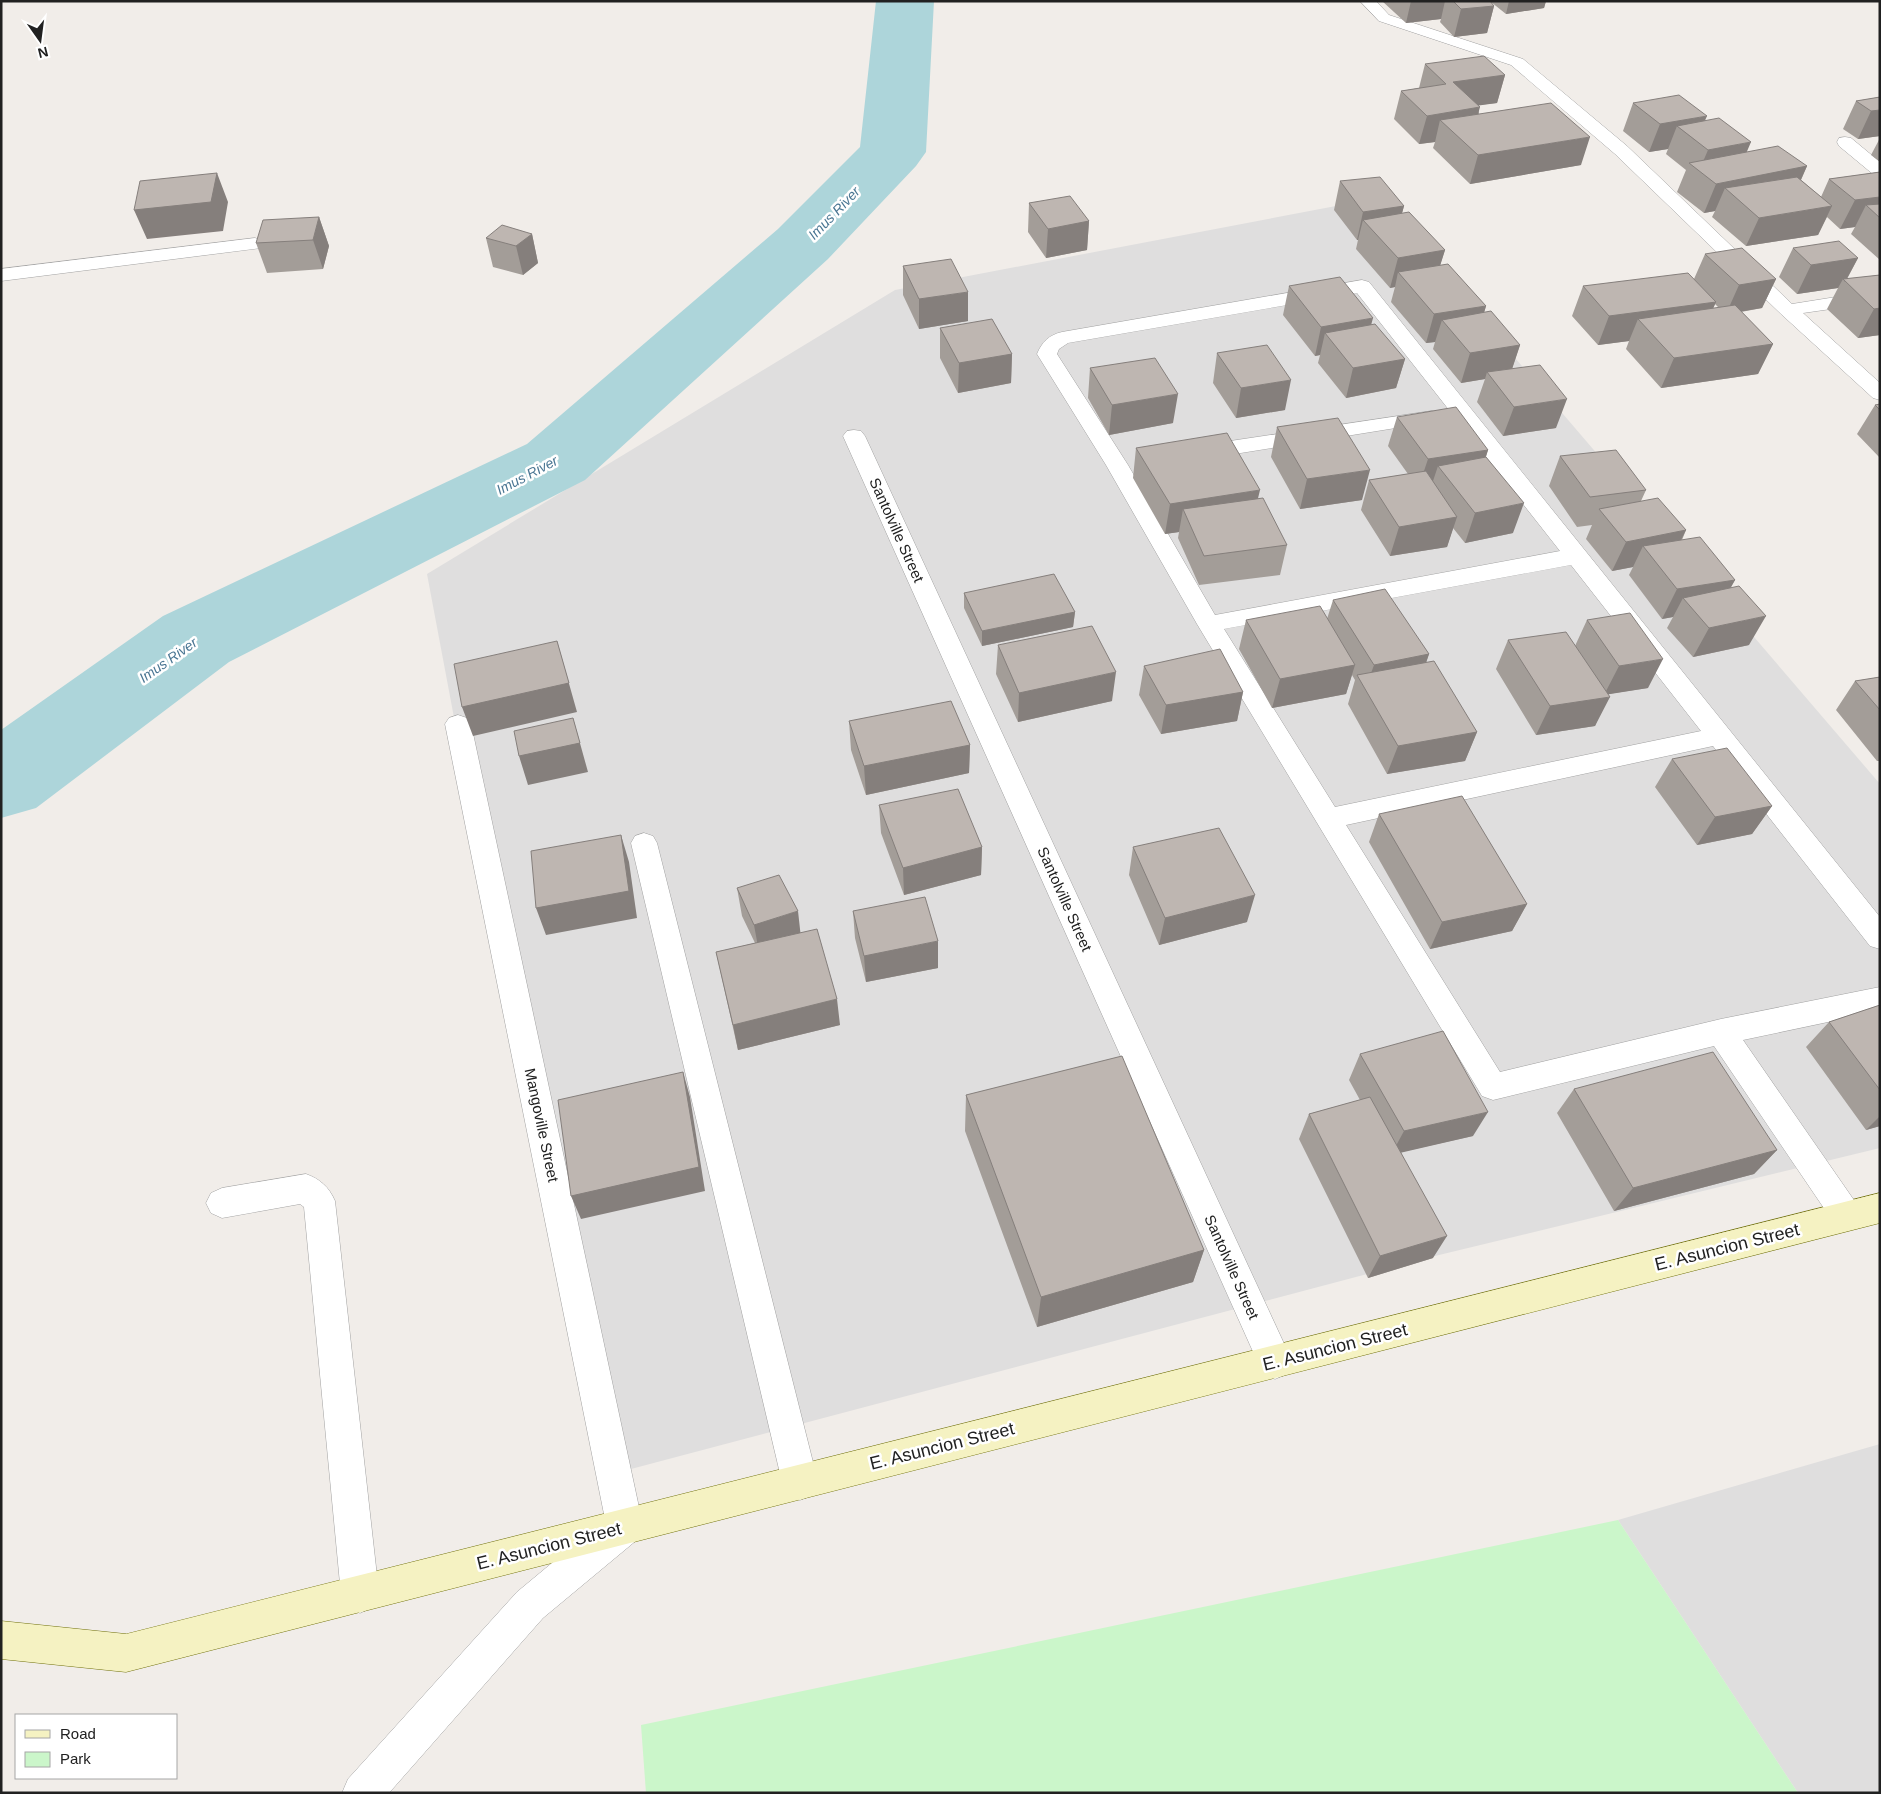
<svg xmlns="http://www.w3.org/2000/svg" width="1881" height="1794" font-family="Helvetica,sans-serif">
  <rect width="100%" height="100%" fill="#f1ede9"/>
  <path fill="#dfdede" d="M 1378,198 L 1880,784 L 1880,1148 L 1439,1255 L 597,1478 L 427,574 L 895,290 Z
    M 1880,1444 L 1880,1793 L 1798,1793 L 1618,1520 Z"/>
  <path fill="#cbf6ca" d="M 1618,1520 L 1798,1793 L 646,1793 L 641,1725 Z"/>
  <g fill="none" stroke-linecap="round" stroke-linejoin="round">
    <path fill="#add5da" fill-rule="evenodd" d="M 876,1 L 934,1 L 926,152 L 916,166 L 828,259 L 585,480 L 229,662 L 36,808 L 1,818 L 1,730 L 163,616 L 527,444 L 778,229 L 860,147 Z"/>
    <g stroke="#a2a2a2" stroke-width="1">
      <path id="minor" d="M 1360,1 L 1376,1 L 1389,15 L 1523,59 L 1627,146 L 1792,304 L 1880,290 L 1880,302 L 1803,313 L 1880,383 L 1880,400 L 1873,398 L 1781,314 L 1615,154 L 1511,65 L 1379,21 Z
        M 1845,137 L 1851,138 L 1880,162 L 1880,176 L 1874,175 L 1839,146 L 1837,142 L 1839,138 Z
        M 255,238 L 261,240 L 264,244 L 261,248 L 1,281 L 1,269 Z
        M 1362,280 L 1369,282 L 1880,917 L 1880,949 L 1870,946 L 1713,746 L 1346,825 L 1500,1072 L 1721,1019 L 1880,987 L 1880,1011 L 1743,1040 L 1858,1206 L 1863,1216 L 1858,1226 L 1847,1231 L 1836,1226 L 1714,1046 L 1493,1100 L 1482,1096 L 1197,624 L 1106,465 L 1037,354 C 1042,342 1049,335 1062,332 ZM 1357,293 L 1560,551 L 1215,615 L 1128,465 L 1057,354 L 1059,349 L 1068,343 ZM 1571,565 L 1701,731 L 1335,807 L 1224,629 Z
        M 1432,411 L 1439,413 L 1442,417 L 1439,421 L 1197,460 L 1189,458 L 1186,453 L 1189,448 L 1197,446 Z
        M 854,430 L 861,431 L 865,436 L 1287,1350 L 1292,1362 L 1287,1374 L 1275,1379 L 1263,1374 L 843,436 L 847,431 Z
        M 458,715 L 467,718 L 471,724 L 643,1526 L 638,1539 L 543,1618 L 389,1793 L 342,1793 L 348,1779 L 517,1592 L 605,1519 L 445,724 L 449,718 Z
        M 644,833 L 653,836 L 657,843 L 818,1482 L 813,1495 L 800,1500 L 787,1495 L 782,1482 L 631,843 L 635,836 Z
        M 306,1174 C 320,1179 329,1187 335,1201 L 379,1594 L 373,1607 L 360,1613 L 347,1607 L 341,1594 L 304,1207 L 300,1204 L 222,1218 L 211,1213 L 206,1203 L 211,1193 L 222,1188 Z"/>
    </g>
    <g stroke="#72720e" stroke-width="1">
      <path id="secondary" d="M 1880,1193 L 1880,1223 L 126,1672 L 1,1659 L 1,1621 L 126,1634 Z"/>
    </g>
    <use href="#minor" fill="#fff" fill-rule="evenodd"/>
    <use href="#secondary" fill="#f5f2c2" fill-rule="evenodd"/>
  </g>
  <path fill="#a39d98" fill-rule="evenodd" d="M 1382,1 L 1490,1 L 1494,6 L 1487,33 L 1454,37 L 1440,22 L 1441,19 L 1406,23 Z
    M 1546,1 L 1544,8 L 1506,14 L 1491,2 Z
    M 1425,64 L 1505,75 L 1497,103 L 1478,105 L 1479,114 L 1581,165 L 1470,184 L 1433,148 L 1435,142 L 1419,144 L 1394,119 L 1401,91 L 1419,88 Z
    M 1880,97 L 1880,136 L 1858,139 L 1843,129 L 1856,101 Z
    M 1633,103 L 1704,121 L 1747,152 L 1807,166 L 1801,180 L 1821,197 L 1829,179 L 1880,172 L 1880,260 L 1851,234 L 1855,227 L 1840,229 L 1827,217 L 1818,235 L 1746,246 L 1712,217 L 1715,211 L 1704,213 L 1677,192 L 1686,170 L 1666,154 L 1668,149 L 1649,152 L 1623,131 Z
    M 1880,138 L 1880,162 L 1871,155 Z
    M 1340,181 L 1404,206 L 1402,213 L 1445,250 L 1440,265 L 1486,306 L 1484,313 L 1520,345 L 1512,369 L 1556,428 L 1503,436 L 1477,402 L 1485,379 L 1461,383 L 1433,349 L 1435,342 L 1426,343 L 1391,302 L 1395,287 L 1390,288 L 1356,249 L 1358,240 L 1357,240 L 1334,210 Z
    M 1029,203 L 1089,221 L 1087,250 L 1046,258 L 1028,232 Z
    M 319,217 L 329,246 L 323,269 L 267,273 L 256,243 Z
    M 532,234 L 538,263 L 523,275 L 493,267 L 486,238 Z
    M 1793,248 L 1858,258 L 1847,279 L 1880,275 L 1880,335 L 1858,338 L 1827,309 L 1838,288 L 1797,294 L 1779,277 Z
    M 1705,254 L 1776,279 L 1762,308 L 1741,312 L 1773,344 L 1758,374 L 1661,388 L 1626,349 L 1629,341 L 1598,345 L 1572,316 L 1583,286 L 1694,279 ZM 1715,304 L 1719,308 L 1713,308 Z
    M 903,266 L 968,321 L 919,329 L 903,295 Z
    M 1289,286 L 1371,325 L 1405,359 L 1396,388 L 1346,398 L 1318,363 L 1320,355 L 1315,356 L 1283,315 Z
    M 940,328 L 1012,354 L 1011,383 L 958,393 L 940,358 Z
    M 1217,353 L 1285,410 L 1236,418 L 1213,383 Z
    M 1090,368 L 1173,423 L 1109,435 L 1088,398 Z
    M 1880,404 L 1880,458 L 1857,434 L 1875,405 Z
    M 1397,417 L 1488,450 L 1486,457 L 1513,533 L 1465,543 L 1453,528 L 1447,547 L 1390,556 L 1361,510 L 1369,480 L 1408,474 L 1388,446 Z
    M 1277,427 L 1362,500 L 1300,509 L 1271,457 Z
    M 1136,448 L 1258,499 L 1287,545 L 1280,575 L 1199,585 L 1178,538 L 1179,532 L 1165,534 L 1133,478 Z
    M 1560,456 L 1646,490 L 1641,501 L 1686,530 L 1682,540 L 1735,580 L 1730,588 L 1749,645 L 1693,657 L 1667,628 L 1673,617 L 1662,619 L 1629,575 L 1633,567 L 1612,571 L 1586,539 L 1592,525 L 1577,527 L 1549,486 Z
    M 964,593 L 1075,612 L 1073,627 L 982,646 L 964,608 Z
    M 1333,600 L 1429,654 L 1426,663 L 1477,732 L 1465,761 L 1387,774 L 1348,704 L 1355,680 L 1352,675 L 1346,694 L 1272,708 L 1239,649 L 1246,620 L 1327,619 Z
    M 1587,620 L 1648,688 L 1608,694 L 1595,726 L 1536,735 L 1496,669 L 1508,640 L 1575,646 Z
    M 998,645 L 1112,701 L 1018,722 L 996,674 Z
    M 1144,666 L 1243,692 L 1237,721 L 1161,734 L 1139,695 Z
    M 1880,677 L 1880,761 L 1877,761 L 1836,710 L 1855,681 Z
    M 849,721 L 970,745 L 969,773 L 866,795 L 851,750 Z
    M 1672,759 L 1772,806 L 1752,834 L 1697,845 L 1655,787 Z
    M 879,805 L 982,847 L 981,875 L 904,895 L 881,833 Z
    M 1379,814 L 1527,904 L 1512,931 L 1430,949 L 1369,842 Z
    M 1133,847 L 1247,922 L 1159,945 L 1129,875 Z
    M 737,888 L 800,933 L 840,1025 L 738,1050 L 716,952 L 755,943 L 742,916 Z
    M 853,911 L 938,968 L 866,982 L 855,938 Z
    M 1880,1005 L 1880,1126 L 1866,1130 L 1806,1047 L 1829,1022 Z
    M 1360,1054 L 1473,1136 L 1401,1152 L 1433,1258 L 1368,1278 L 1299,1139 L 1309,1114 L 1360,1100 L 1349,1080 Z
    M 1574,1089 L 1777,1150 L 1754,1174 L 1614,1211 L 1557,1113 Z
    M 966,1095 L 1204,1250 L 1193,1282 L 1037,1327 L 965,1131 Z"/>
  <path fill="#857f7c" d="M 1411,1 L 1445,1 L 1441,19 L 1406,23 Z
    M 1509,1 L 1546,1 L 1544,8 L 1506,14 Z
    M 1494,6 L 1487,33 L 1454,37 L 1461,9 Z
    M 1505,75 L 1497,103 L 1446,110 L 1453,82 Z
    M 1480,107 L 1472,136 L 1440,120 L 1435,142 L 1419,144 L 1427,116 Z
    M 1880,110 L 1880,136 L 1858,139 L 1871,111 Z
    M 1707,116 L 1696,141 L 1677,126 L 1668,149 L 1649,152 L 1660,124 Z
    M 1590,137 L 1581,165 L 1470,184 L 1478,155 Z
    M 1751,142 L 1739,170 L 1699,171 L 1708,150 Z
    M 1807,166 L 1794,195 L 1725,188 L 1715,211 L 1704,213 L 1716,184 Z
    M 217,173 L 228,202 L 223,231 L 147,239 L 134,210 Z
    M 1880,197 L 1880,218 L 1866,205 L 1855,227 L 1840,229 L 1855,200 Z
    M 1404,206 L 1396,235 L 1363,220 L 1358,240 L 1357,240 L 1363,212 Z
    M 1832,206 L 1818,235 L 1746,246 L 1759,218 Z
    M 319,217 L 329,246 L 323,269 L 313,240 Z
    M 1089,221 L 1087,250 L 1046,258 L 1048,229 Z
    M 532,234 L 538,263 L 523,275 L 516,246 Z
    M 1445,250 L 1436,279 L 1398,272 L 1395,287 L 1390,288 L 1398,258 Z
    M 1858,258 L 1845,282 L 1843,279 L 1838,288 L 1797,294 L 1811,265 Z
    M 1776,279 L 1762,308 L 1726,314 L 1739,285 Z
    M 968,292 L 968,321 L 919,329 L 919,299 Z
    M 1716,302 L 1703,331 L 1638,319 L 1629,341 L 1598,345 L 1609,316 Z
    M 1486,306 L 1477,335 L 1442,320 L 1435,342 L 1426,343 L 1434,314 Z
    M 1880,308 L 1880,335 L 1858,338 L 1874,309 Z
    M 1373,318 L 1365,348 L 1325,333 L 1320,355 L 1315,356 L 1321,327 Z
    M 1773,344 L 1758,374 L 1661,388 L 1674,358 Z
    M 1520,345 L 1510,375 L 1487,372 L 1485,379 L 1461,383 L 1470,353 Z
    M 1012,354 L 1011,383 L 958,393 L 959,363 Z
    M 1405,359 L 1396,388 L 1346,398 L 1353,368 Z
    M 1291,380 L 1285,410 L 1236,418 L 1241,388 Z
    M 1178,394 L 1173,423 L 1109,435 L 1112,405 Z
    M 1567,399 L 1556,428 L 1503,436 L 1514,407 Z
    M 1488,450 L 1478,479 L 1438,466 L 1431,487 L 1418,489 L 1428,459 Z
    M 1370,470 L 1362,500 L 1300,509 L 1307,479 Z
    M 1260,490 L 1253,519 L 1183,509 L 1179,532 L 1165,534 L 1170,504 Z
    M 1524,503 L 1513,533 L 1465,543 L 1475,513 Z
    M 1457,517 L 1447,547 L 1390,556 L 1399,527 Z
    M 1686,530 L 1671,560 L 1643,546 L 1633,567 L 1612,571 L 1626,542 Z
    M 1735,580 L 1719,609 L 1683,598 L 1673,617 L 1662,619 L 1677,589 Z
    M 1075,612 L 1073,627 L 982,646 L 982,631 Z
    M 1766,616 L 1749,645 L 1693,657 L 1709,628 Z
    M 557,641 L 577,712 L 473,736 L 462,707 Z
    M 1429,654 L 1419,683 L 1365,690 L 1374,665 Z
    M 1663,659 L 1648,688 L 1604,695 L 1619,666 Z
    M 1355,665 L 1346,694 L 1272,708 L 1280,679 Z
    M 1116,672 L 1112,701 L 1018,722 L 1019,693 Z
    M 1243,692 L 1237,721 L 1161,734 L 1166,705 Z
    M 1610,697 L 1595,726 L 1536,735 L 1550,706 Z
    M 573,718 L 588,772 L 528,785 L 519,756 Z
    M 1477,732 L 1465,761 L 1387,774 L 1398,746 Z
    M 970,745 L 969,773 L 866,795 L 864,766 Z
    M 1772,806 L 1752,834 L 1697,845 L 1715,817 Z
    M 621,835 L 629,862 L 637,918 L 546,935 L 536,908 Z
    M 982,847 L 981,875 L 904,895 L 903,868 Z
    M 1255,895 L 1247,922 L 1159,945 L 1165,918 Z
    M 1527,904 L 1512,931 L 1430,949 L 1442,922 Z
    M 798,911 L 801,938 L 759,952 L 754,925 Z
    M 938,941 L 938,968 L 866,982 L 864,956 Z
    M 837,999 L 840,1025 L 738,1050 L 733,1025 Z
    M 683,1072 L 690,1097 L 705,1191 L 581,1219 L 571,1196 Z
    M 1488,1112 L 1473,1136 L 1391,1155 L 1404,1131 Z
    M 1880,1116 L 1880,1126 L 1866,1130 Z
    M 1777,1150 L 1754,1174 L 1614,1211 L 1633,1188 Z
    M 1447,1236 L 1433,1258 L 1368,1278 L 1380,1256 Z
    M 1204,1250 L 1193,1282 L 1037,1327 L 1041,1297 Z"/>
  <path fill="#beb6b1" stroke="#857f7c" d="M 1453,1 L 1490,1 L 1494,6 L 1461,9 Z
    M 1484,56 L 1505,75 L 1453,82 L 1480,107 L 1427,116 L 1401,91 L 1446,84 L 1425,64 Z
    M 1679,95 L 1707,116 L 1660,124 L 1633,103 Z
    M 1880,97 L 1880,110 L 1871,111 L 1856,101 Z
    M 1551,103 L 1590,137 L 1478,155 L 1440,120 Z
    M 1719,118 L 1751,142 L 1708,150 L 1677,126 Z
    M 1778,146 L 1807,166 L 1716,184 L 1689,163 Z
    M 1880,172 L 1880,197 L 1855,200 L 1829,179 Z
    M 217,173 L 211,202 L 134,210 L 140,181 Z
    M 1380,177 L 1404,206 L 1363,212 L 1340,181 Z
    M 1797,177 L 1832,206 L 1759,218 L 1725,188 Z
    M 1070,196 L 1089,221 L 1048,229 L 1029,203 Z
    M 1880,204 L 1880,218 L 1866,205 Z
    M 1409,212 L 1445,250 L 1398,258 L 1363,220 Z
    M 319,217 L 313,240 L 256,243 L 263,220 Z
    M 502,225 L 532,234 L 516,246 L 486,238 Z
    M 1839,241 L 1858,258 L 1811,265 L 1793,248 Z
    M 1742,248 L 1776,279 L 1739,285 L 1705,254 Z
    M 951,259 L 968,292 L 919,299 L 903,266 Z
    M 1448,264 L 1486,306 L 1434,314 L 1398,272 Z
    M 1688,273 L 1716,302 L 1609,316 L 1583,286 Z
    M 1880,275 L 1880,308 L 1874,309 L 1843,279 Z
    M 1340,277 L 1373,318 L 1321,327 L 1289,286 Z
    M 1735,305 L 1773,344 L 1674,358 L 1638,319 Z
    M 1491,311 L 1520,345 L 1470,353 L 1442,320 Z
    M 992,319 L 1012,354 L 959,363 L 940,328 Z
    M 1375,324 L 1405,359 L 1353,368 L 1325,333 Z
    M 1267,345 L 1291,380 L 1241,388 L 1217,353 Z
    M 1155,358 L 1178,394 L 1112,405 L 1090,368 Z
    M 1540,365 L 1567,399 L 1514,407 L 1487,372 Z
    M 1880,404 L 1880,410 L 1875,405 Z
    M 1456,407 L 1488,450 L 1428,459 L 1397,417 Z
    M 1338,418 L 1370,470 L 1307,479 L 1277,427 Z
    M 1227,433 L 1260,490 L 1170,504 L 1136,448 Z
    M 1616,450 L 1646,490 L 1590,497 L 1560,456 Z
    M 1486,457 L 1524,503 L 1475,513 L 1438,466 Z
    M 1426,471 L 1457,517 L 1399,527 L 1369,480 Z
    M 1263,498 L 1287,545 L 1204,556 L 1183,509 Z
    M 1658,498 L 1686,530 L 1626,542 L 1599,509 Z
    M 1700,537 L 1735,580 L 1677,589 L 1643,546 Z
    M 1054,574 L 1075,612 L 982,631 L 964,593 Z
    M 1739,586 L 1766,616 L 1709,628 L 1683,598 Z
    M 1385,589 L 1429,654 L 1374,665 L 1333,600 Z
    M 1320,606 L 1355,665 L 1280,679 L 1246,620 Z
    M 1630,613 L 1663,659 L 1619,666 L 1587,620 Z
    M 1092,626 L 1116,672 L 1019,693 L 998,645 Z
    M 1566,632 L 1610,697 L 1550,706 L 1508,640 Z
    M 557,641 L 569,683 L 462,707 L 454,664 Z
    M 1220,649 L 1243,692 L 1166,705 L 1144,666 Z
    M 1434,661 L 1477,732 L 1398,746 L 1357,675 Z
    M 1880,677 L 1880,710 L 1855,681 Z
    M 951,701 L 970,745 L 864,766 L 849,721 Z
    M 573,718 L 580,743 L 519,756 L 514,731 Z
    M 1727,748 L 1772,806 L 1715,817 L 1672,759 Z
    M 958,789 L 982,847 L 903,868 L 879,805 Z
    M 1462,796 L 1527,904 L 1442,922 L 1379,814 Z
    M 1219,828 L 1255,895 L 1165,918 L 1133,847 Z
    M 621,835 L 629,891 L 536,908 L 531,851 Z
    M 779,875 L 798,911 L 754,925 L 737,888 Z
    M 925,897 L 938,941 L 864,956 L 853,911 Z
    M 817,929 L 837,999 L 733,1025 L 716,952 Z
    M 1880,1005 L 1880,1090 L 1829,1022 Z
    M 1443,1031 L 1488,1112 L 1404,1131 L 1360,1054 Z
    M 1713,1052 L 1777,1150 L 1633,1188 L 1574,1089 Z
    M 1122,1056 L 1204,1250 L 1041,1297 L 966,1095 Z
    M 683,1072 L 699,1167 L 571,1196 L 558,1100 Z
    M 1370,1097 L 1447,1236 L 1380,1256 L 1309,1114 Z"/>
  <g text-anchor="middle" dominant-baseline="central" stroke-width="5" stroke-linejoin="round" paint-order="stroke">
    <g font-size="14" font-style="italic" fill="#4a7693" stroke="#fff">
      <text transform="translate(834 213) rotate(-46)">Imus River</text>
      <text transform="translate(527 475) rotate(-28)">Imus River</text>
      <text transform="translate(168 660) rotate(-35)">Imus River</text>
    </g>
    <g font-size="15" fill="#212121" stroke="#fff">
      <text transform="translate(897 530) rotate(66)">Santolville Street</text>
      <text transform="translate(1065 899) rotate(66)">Santolville Street</text>
      <text transform="translate(542 1125) rotate(78)">Mangoville Street</text>
      <text transform="translate(1232 1267) rotate(66)">Santolville Street</text>
    </g>
    <g font-size="18" fill="#212121" stroke="#fff">
      <text transform="translate(1727 1247) rotate(-14)">E. Asuncion Street</text>
      <text transform="translate(1335 1347) rotate(-14)">E. Asuncion Street</text>
      <text transform="translate(942 1446) rotate(-14)">E. Asuncion Street</text>
      <text transform="translate(549 1546) rotate(-14)">E. Asuncion Street</text>
    </g>
  </g>
  <rect width="1881" height="1794" fill="none" stroke="#212121" stroke-width="5"/>
  <rect x="15" y="1714" width="162" height="65" fill="#ffffff" stroke="#a6a6a6"/>
  <rect x="25" y="1730" width="25" height="8" fill="#f5f2c2" stroke="#a6a6a6"/>
  <text x="60" y="1739" font-size="15" fill="#212121">Road</text>
  <rect x="25" y="1752" width="25" height="15" fill="#cbf6ca" stroke="#a6a6a6"/>
  <text x="60" y="1764" font-size="15" fill="#212121">Park</text>
  <g transform="translate(40 40) rotate(166)" stroke="#ffffff" stroke-width="4" paint-order="stroke">
  <path d="M0-4L9 19L0 12L-9 19Z" fill="#212121"/>
  <text y="-8" font-size="14" font-weight="bold" text-anchor="middle" fill="#212121">N</text>
  </g>
</svg>
